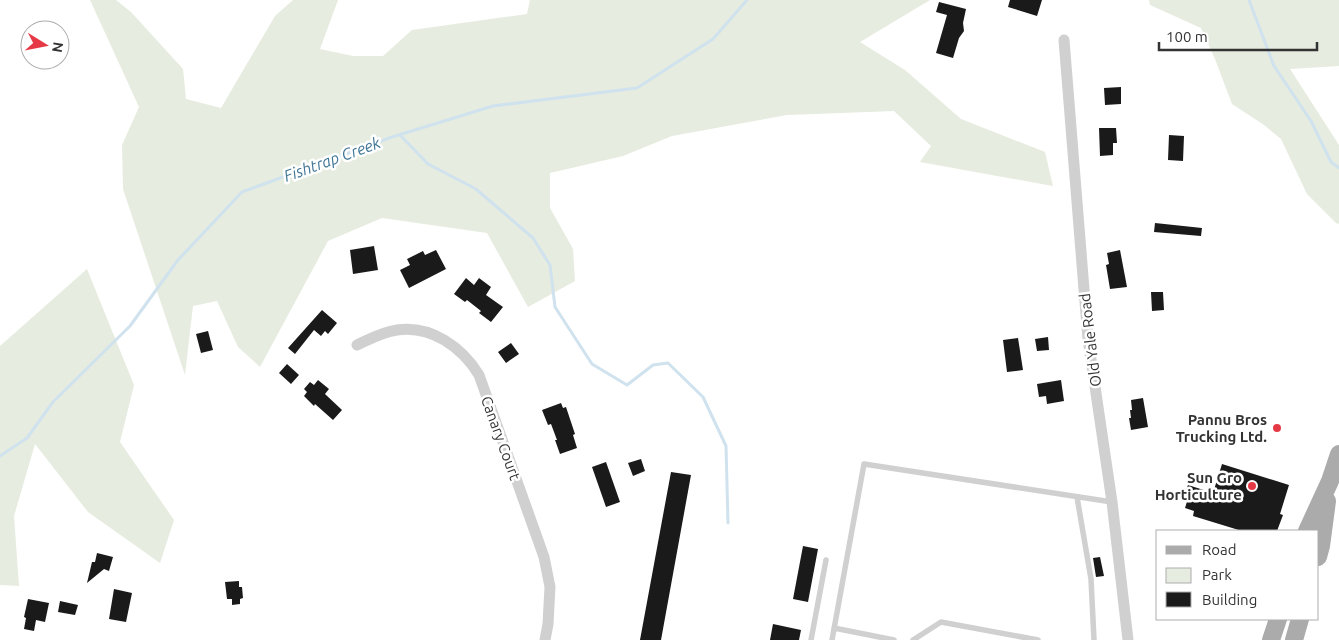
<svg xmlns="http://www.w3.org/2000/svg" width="1339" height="640" font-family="Ubuntu,sans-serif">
  <rect width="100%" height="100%" fill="#fff"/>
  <path fill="#e6ecdf" d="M 90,0 L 116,0 L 131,12 L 183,69 L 186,99 L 221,108 L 275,16 L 293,0 L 338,0 L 320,49 L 353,56 L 383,56 L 412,30 L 527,14 L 530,0 L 930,0 L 860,42 L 905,70 L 961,119 L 1045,152 L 1053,186 L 920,162 L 931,146 L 894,111 L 787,115 L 672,136 L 623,156 L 550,173 L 550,208 L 573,249 L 575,281 L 528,307 L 487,233 L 382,218 L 328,241 L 260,367 L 238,347 L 217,301 L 193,306 L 185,375 L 123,189 L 122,145 L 139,107 Z
    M 1149,0 L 1339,0 L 1339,66 L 1290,69 L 1339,145 L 1339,224 L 1336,223 L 1307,194 L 1281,139 L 1264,125 L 1232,104 L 1215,59 L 1201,28 L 1150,5 Z
    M 87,269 L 134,385 L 120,442 L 174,520 L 160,563 L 88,512 L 35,444 L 14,516 L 19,586 L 0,585 L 0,346 Z"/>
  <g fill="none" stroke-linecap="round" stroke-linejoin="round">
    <path stroke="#cfe2ee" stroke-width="3" d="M 1249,0 L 1274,66 L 1311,121 L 1331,162 L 1339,168
      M 400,135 L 428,164 L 476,189 L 533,238 L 550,265 L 555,307 L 592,364 L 627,385 L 653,365 L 668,363 L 703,397 L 726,446 L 728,523
      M 0,456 L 27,438 L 53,402 L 130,326 L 178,260 L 242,192 L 392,137 L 493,106 L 637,88 L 713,39 L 747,0"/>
  </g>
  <path fill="#1a1a1a" d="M 1010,0 L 1042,0 L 1037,16 L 1008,7 Z
    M 939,2 L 966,9 L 963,23 L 964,31 L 959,38 L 953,58 L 936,53 L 947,15 L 936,12 Z
    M 1121,87 L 1121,104 L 1105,105 L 1104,88 Z
    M 1099,128 L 1116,128 L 1117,143 L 1113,143 L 1113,155 L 1100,156 Z
    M 1169,135 L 1184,136 L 1183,161 L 1168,160 Z
    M 1155,223 L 1202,228 L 1201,236 L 1154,232 Z
    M 374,246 L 378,270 L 353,274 L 350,250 Z
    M 436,250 L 446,269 L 409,288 L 400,270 L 410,265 L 407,259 L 423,251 L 425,255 Z
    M 1120,250 L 1127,287 L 1110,289 L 1106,265 L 1109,264 L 1107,253 Z
    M 466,278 L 474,285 L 479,278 L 491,287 L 486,295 L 503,307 L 491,322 L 479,313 L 481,311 L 467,300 L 465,302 L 454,294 Z
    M 1151,292 L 1163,292 L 1164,310 L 1152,311 Z
    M 322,310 L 337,323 L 328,334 L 325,331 L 321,336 L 314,330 L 295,354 L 288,348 Z
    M 208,331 L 213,350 L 201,353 L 196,334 Z
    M 1048,337 L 1049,350 L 1037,351 L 1035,339 Z
    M 1018,338 L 1023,370 L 1007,372 L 1003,340 Z
    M 511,343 L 519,354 L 506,363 L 498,352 Z
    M 287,364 L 299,375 L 291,384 L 279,373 Z
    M 318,380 L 329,389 L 325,394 L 342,410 L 333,420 L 315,404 L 314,406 L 304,396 L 307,392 L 304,389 L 310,382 L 314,385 Z
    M 1061,380 L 1064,401 L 1047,404 L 1046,396 L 1039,397 L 1037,384 Z
    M 1143,398 L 1148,427 L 1131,430 L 1129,418 L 1131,418 L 1130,410 L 1132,410 L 1131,400 Z
    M 561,403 L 563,408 L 566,407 L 575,434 L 573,435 L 577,448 L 560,454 L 555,440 L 557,440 L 551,424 L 548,425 L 542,410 Z
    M 641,459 L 645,471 L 633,476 L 628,463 Z
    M 606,462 L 620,502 L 606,507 L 592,467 Z
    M 1222,464 L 1289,485 L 1280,514 L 1283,515 L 1277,531 L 1242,531 L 1193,516 L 1194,511 L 1185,508 L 1189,495 L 1185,493 L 1188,485 L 1213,493 Z
    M 671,472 L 691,475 L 661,640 L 640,640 Z
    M 803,546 L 818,549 L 808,602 L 793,599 Z
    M 97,553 L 113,557 L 109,571 L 104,569 L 87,583 L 92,562 L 95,562 Z
    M 1100,557 L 1104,576 L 1096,577 L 1093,558 Z
    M 239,581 L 239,587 L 242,587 L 243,598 L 240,599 L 240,604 L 232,605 L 232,599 L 227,599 L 225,582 Z
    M 114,589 L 132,593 L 126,622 L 109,619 Z
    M 28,599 L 49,603 L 45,622 L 36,620 L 34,631 L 24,629 L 26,618 L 24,617 Z
    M 60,601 L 78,605 L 75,615 L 58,612 Z
    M 773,624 L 801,630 L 799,640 L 770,640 Z"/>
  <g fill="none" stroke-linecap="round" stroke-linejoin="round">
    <path stroke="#d0d0d0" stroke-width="5.5" d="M 1077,497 L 1091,579 L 1094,640
      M 834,628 L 894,640
      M 811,640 L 826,560
      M 832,640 L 864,464 L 1112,502
      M 913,640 L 941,622 L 1038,640"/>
    <path stroke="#d0d0d0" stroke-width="11" d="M 1064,40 L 1088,339 L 1112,502 L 1128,640
      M 357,345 C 370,339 382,332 397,330 C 431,325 462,347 479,375 L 544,557 L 550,587 L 548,624 L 545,640"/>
    <path stroke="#ababab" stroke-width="18" d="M 1307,531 L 1330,481 L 1339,454
      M 1318,557 L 1321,546 L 1327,501
      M 1271,640 L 1278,619
      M 1294,640 L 1300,619"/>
  </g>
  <g fill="#e63946" stroke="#fff" stroke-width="2">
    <circle cx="1277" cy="428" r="5"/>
    <circle cx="1252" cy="486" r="5"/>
  </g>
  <g text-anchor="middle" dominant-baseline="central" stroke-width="5" stroke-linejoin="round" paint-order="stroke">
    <g font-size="15" fill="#333" stroke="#fff">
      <text transform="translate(1090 340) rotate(-97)">Old Yale Road</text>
      <text transform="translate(501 438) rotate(70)">Canary Court</text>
    </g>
    <g font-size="15" font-weight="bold" fill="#333" stroke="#fff" text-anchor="end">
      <text x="1267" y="419">Pannu Bros<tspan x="1267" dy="17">Trucking Ltd.</tspan></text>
      <text x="1242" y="477">Sun Gro<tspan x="1242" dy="17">Horticulture</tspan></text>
    </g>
    <g font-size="16" font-style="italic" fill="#3f7597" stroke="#fff">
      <text transform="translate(332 159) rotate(-20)">Fishtrap Creek</text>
    </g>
  </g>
  <rect x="1156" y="530" width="162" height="90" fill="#ffffff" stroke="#adadad"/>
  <rect x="1166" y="546" width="25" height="8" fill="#ababab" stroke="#adadad"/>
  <text x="1202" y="555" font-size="15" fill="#333333">Road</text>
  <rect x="1166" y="568" width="25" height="15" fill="#e6ecdf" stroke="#adadad"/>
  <text x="1202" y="580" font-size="15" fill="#333333">Park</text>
  <rect x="1166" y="592" width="25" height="15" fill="#1a1a1a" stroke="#adadad"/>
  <text x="1202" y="605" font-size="15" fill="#333333">Building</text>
  <g transform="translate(45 45) rotate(100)"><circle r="24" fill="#ffffff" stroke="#adadad"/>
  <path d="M0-4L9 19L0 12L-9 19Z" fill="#e63946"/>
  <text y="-8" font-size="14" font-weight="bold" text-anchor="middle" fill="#333333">N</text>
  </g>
  <path d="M1159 42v8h158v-8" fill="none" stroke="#333333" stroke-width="2.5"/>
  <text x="1166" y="42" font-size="15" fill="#333333" stroke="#ffffff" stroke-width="4" paint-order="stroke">100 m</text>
</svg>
